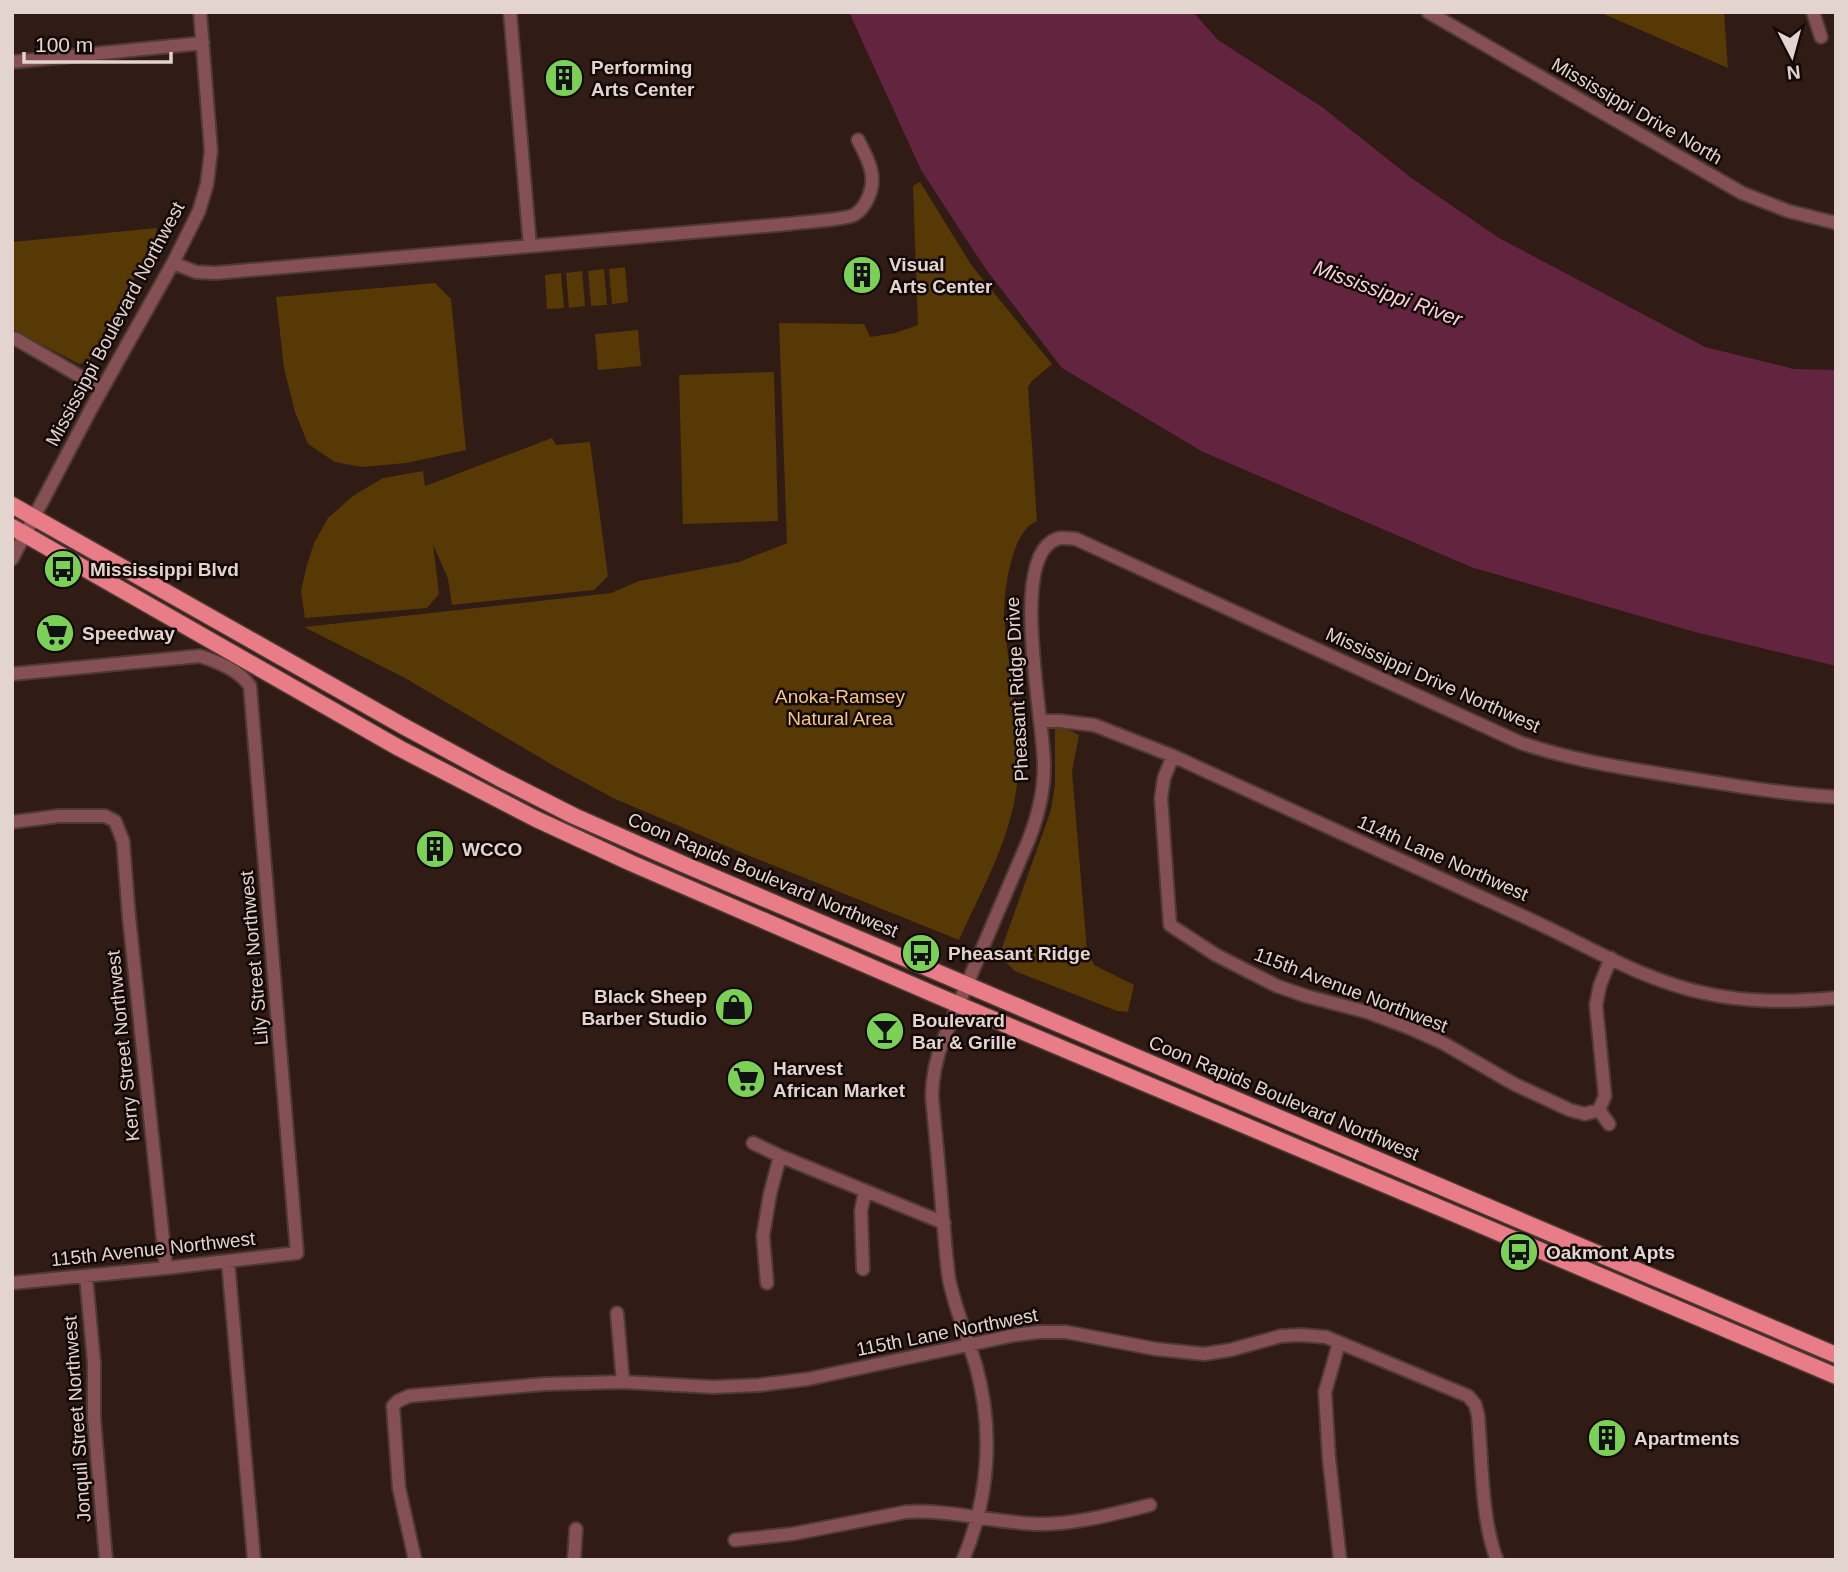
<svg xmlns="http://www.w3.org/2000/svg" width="1848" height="1572" font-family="Helvetica,sans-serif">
  <rect width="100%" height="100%" fill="#311b15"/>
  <path fill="#563904" d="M 1599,12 L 1724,12 L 1728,68 Z
    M 920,182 L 972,266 L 1052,364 L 1032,381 L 1028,387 L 1037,521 C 1034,523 1030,524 1028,527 C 1011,543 1004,591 1004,613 C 1007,669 1023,728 1017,784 C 1011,839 981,891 959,940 L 745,854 L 613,798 L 556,767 L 405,678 L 304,627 L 611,593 L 639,581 L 739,562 L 787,543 L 779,323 L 864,324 L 870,337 L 895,333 L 918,325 L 913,186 Z
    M 157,228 L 155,240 L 89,361 L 79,364 L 12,329 L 12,242 Z
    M 625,267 L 628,302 L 612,304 L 609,269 Z
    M 604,269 L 607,305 L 591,306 L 588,271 Z
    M 582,271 L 585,306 L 569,308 L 566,273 Z
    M 561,273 L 564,308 L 547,309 L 545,275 Z
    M 435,283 L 451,299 L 466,450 L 406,463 L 362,467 L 335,462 L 308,444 L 295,412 L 284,368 L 276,297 Z
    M 638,330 L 641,366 L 598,370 L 595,334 Z
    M 774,372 L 778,521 L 683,524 L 679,375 Z
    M 552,438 L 556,445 L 590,442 L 608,576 L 594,590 L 452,605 L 448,579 L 433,544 L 439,594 L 427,608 L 305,618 L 301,591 L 307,565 L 314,543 L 328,518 L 353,496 L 383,478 L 423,471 L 425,486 Z
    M 1055,729 L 1067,729 L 1079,735 L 1072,772 L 1087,950 L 1094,965 L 1134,985 L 1128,1012 L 1117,1011 L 1015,971 L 999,956 L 1051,810 L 1055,784 Z"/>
  <path fill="#632440" d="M 849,12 L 1193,12 L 1218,40 L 1322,107 L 1410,177 L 1499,238 L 1705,347 L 1794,369 L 1836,370 L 1836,666 L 1695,632 L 1471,567 L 1203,452 L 1062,368 L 985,268 L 921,170 Z"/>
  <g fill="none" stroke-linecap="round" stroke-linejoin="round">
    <g stroke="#4e3933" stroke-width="16">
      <path id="minor" d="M 510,12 L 530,246
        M 1428,12 L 1742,193 L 1788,211 L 1836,223
        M 1813,12 L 1821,37
        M 12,62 L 203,43
        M 173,263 L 196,272 L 215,273 L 788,224 C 802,222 844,220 854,215 C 861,211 865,205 868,198 C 878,177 868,159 858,140
        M 12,338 L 16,339 L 102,389
        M 12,559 L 92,407 L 173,263 L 199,211 L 207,184 L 211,151 L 200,12
        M 12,674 L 200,656 C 218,662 239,670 250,686 L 297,1253 L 166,1268 L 12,1283
        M 1040,721 L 1060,721 L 1094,725 L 1173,756 C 1291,811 1410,865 1529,919 C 1586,945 1642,980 1704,993 C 1748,1003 1792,1002 1836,998
        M 1173,756 L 1164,778 L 1161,798 L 1170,925 L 1216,955 L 1277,986 L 1306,996 L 1367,1012 L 1412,1029 L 1443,1043 L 1514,1084 L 1570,1110 L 1585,1114 L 1599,1110
        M 12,822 L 59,816 L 105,816 L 115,821 L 123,841 L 129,917 L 166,1268
        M 1599,1110 L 1605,1096 L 1596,1005 L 1600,985 L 1611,958
        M 1599,1110 L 1609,1124
        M 753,1143 L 780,1156 L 944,1223
        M 228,1261 L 254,1560
        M 863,1269 L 861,1211 L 865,1191
        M 86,1276 L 94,1363 L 94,1418 L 106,1560
        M 767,1283 L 763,1236 L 770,1194 L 780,1156
        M 617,1313 L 623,1382
        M 1339,1343 L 1325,1392 L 1329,1458 L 1340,1560
        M 735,1540 L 792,1534 L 906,1512 C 950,1509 994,1523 1039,1524 C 1077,1524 1114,1514 1150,1505
        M 415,1560 L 399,1488 L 393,1406 L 398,1401 L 409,1396 L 545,1384 L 623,1382 L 713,1387 L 759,1385 L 808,1379 L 1015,1335 L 1039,1332 L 1066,1332 L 1156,1349 L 1204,1354 L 1230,1350 L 1281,1336 L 1301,1335 L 1326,1337 L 1468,1396 L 1475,1404 L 1478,1415 C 1482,1458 1481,1520 1497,1560
        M 574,1560 L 576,1529
        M 963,1560 C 989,1498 994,1431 976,1366 C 967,1336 955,1309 949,1279 C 946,1259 945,1239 943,1220 C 940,1179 936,1138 932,1097 C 932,1075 936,1058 944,1038 L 1029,839 C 1038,816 1044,791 1044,766 C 1044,720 1011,569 1051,542 C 1059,536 1066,538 1076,539 L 1521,743 C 1575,761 1624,768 1680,777 C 1731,785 1783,794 1836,797"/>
    </g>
    <g stroke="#4e3933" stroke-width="19">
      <path id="major" d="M 12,505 L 403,726 L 499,778 L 574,816 L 683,864 L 1836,1355
        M 12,527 L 399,748 L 536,819 L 631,863 L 938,996 L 1457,1215 L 1836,1376"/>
    </g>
    <use href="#minor" stroke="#855054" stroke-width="12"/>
    <use href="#major" stroke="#e97d87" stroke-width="16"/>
  </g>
  <defs>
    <g id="building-disc" transform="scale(2.0125)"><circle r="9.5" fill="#7bd155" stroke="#120806"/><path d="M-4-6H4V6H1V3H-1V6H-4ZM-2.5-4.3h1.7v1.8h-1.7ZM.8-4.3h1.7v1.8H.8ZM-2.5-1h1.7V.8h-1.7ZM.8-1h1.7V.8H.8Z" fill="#111"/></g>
    <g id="bus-disc" transform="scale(2.0125)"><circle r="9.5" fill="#7bd155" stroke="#120806"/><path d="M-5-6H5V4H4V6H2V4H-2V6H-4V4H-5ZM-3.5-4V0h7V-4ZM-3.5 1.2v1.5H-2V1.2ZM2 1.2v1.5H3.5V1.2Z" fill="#111"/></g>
    <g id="supermarket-disc" transform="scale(2.0125)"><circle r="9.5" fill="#7bd155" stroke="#120806"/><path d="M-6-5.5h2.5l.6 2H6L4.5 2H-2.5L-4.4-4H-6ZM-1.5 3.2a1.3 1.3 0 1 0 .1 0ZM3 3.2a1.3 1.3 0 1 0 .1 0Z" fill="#111"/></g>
    <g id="shop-disc" transform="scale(2.0125)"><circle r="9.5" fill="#7bd155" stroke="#120806"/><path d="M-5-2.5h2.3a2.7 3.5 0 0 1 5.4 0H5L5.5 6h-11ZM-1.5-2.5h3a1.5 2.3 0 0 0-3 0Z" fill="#111"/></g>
    <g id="bar-disc" transform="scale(2.0125)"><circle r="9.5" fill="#7bd155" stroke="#120806"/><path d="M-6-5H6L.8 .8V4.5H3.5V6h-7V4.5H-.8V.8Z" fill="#111"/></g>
  </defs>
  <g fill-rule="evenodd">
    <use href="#building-disc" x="564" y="78"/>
    <use href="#building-disc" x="862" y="275"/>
    <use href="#bus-disc" x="63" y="569"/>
    <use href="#supermarket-disc" x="55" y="633"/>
    <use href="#building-disc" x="435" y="849"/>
    <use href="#bus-disc" x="921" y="953"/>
    <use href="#shop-disc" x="734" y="1007"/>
    <use href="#bar-disc" x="885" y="1031"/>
    <use href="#supermarket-disc" x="746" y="1079"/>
    <use href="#bus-disc" x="1519" y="1252"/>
    <use href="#building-disc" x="1607" y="1438"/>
  </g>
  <g text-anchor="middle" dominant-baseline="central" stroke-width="5" stroke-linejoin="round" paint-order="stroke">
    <g font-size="19" font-weight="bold" fill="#e4d4d0" stroke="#120806" text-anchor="start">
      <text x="591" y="67">Performing<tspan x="591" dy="22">Arts Center</tspan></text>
      <text x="889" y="264">Visual<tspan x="889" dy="22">Arts Center</tspan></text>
      <text x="90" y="569">Mississippi Blvd</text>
      <text x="82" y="633">Speedway</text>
      <text x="462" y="849">WCCO</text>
      <text x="948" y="953">Pheasant Ridge</text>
      <text x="707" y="996" text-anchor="end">Black Sheep<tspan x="707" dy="22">Barber Studio</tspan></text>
      <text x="912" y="1020">Boulevard<tspan x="912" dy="22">Bar &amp; Grille</tspan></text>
      <text x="773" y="1068">Harvest<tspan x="773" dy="22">African Market</tspan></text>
      <text x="1546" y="1252">Oakmont Apts</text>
      <text x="1634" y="1438">Apartments</text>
    </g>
    <g font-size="19" fill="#e4d4d0" stroke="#120806">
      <text transform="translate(1637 111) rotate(30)">Mississippi Drive North</text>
      <text transform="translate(115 324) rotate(-62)">Mississippi Boulevard Northwest</text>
      <text transform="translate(1433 680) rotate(24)">Mississippi Drive Northwest</text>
      <text transform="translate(1017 689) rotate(-93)">Pheasant Ridge Drive</text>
      <text transform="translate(1443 858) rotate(24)">114th Lane Northwest</text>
      <text transform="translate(763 875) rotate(23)">Coon Rapids Boulevard Northwest</text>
      <text transform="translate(254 958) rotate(-95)">Lily Street Northwest</text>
      <text transform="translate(1351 990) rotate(21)">115th Avenue Northwest</text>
      <text transform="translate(123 1046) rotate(-96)">Kerry Street Northwest</text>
      <text transform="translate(1284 1098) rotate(23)">Coon Rapids Boulevard Northwest</text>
      <text transform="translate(153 1249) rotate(-6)">115th Avenue Northwest</text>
      <text transform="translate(947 1332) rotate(-11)">115th Lane Northwest</text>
      <text transform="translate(77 1419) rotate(-94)">Jonquil Street Northwest</text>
    </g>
    <g font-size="19" fill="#f7c782" stroke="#120806">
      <text x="840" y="696">Anoka-Ramsey<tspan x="840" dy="22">Natural Area</tspan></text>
    </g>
    <g font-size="21" font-style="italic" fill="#f9cfde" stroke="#120806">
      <text transform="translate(1388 293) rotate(20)">Mississippi River</text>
    </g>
  </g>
  <rect width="1848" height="1572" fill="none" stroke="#e4d4d0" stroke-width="28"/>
  <g transform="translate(1792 56) rotate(174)" stroke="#120806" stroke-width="5" paint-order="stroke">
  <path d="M0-5L12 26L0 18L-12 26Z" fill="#e4d4d0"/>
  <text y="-10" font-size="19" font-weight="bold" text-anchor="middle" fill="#e4d4d0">N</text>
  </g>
  <path d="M24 52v10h147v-10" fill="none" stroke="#e4d4d0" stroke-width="3.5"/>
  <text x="35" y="52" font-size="21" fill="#e4d4d0" stroke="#120806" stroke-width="5" paint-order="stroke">100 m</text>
</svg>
